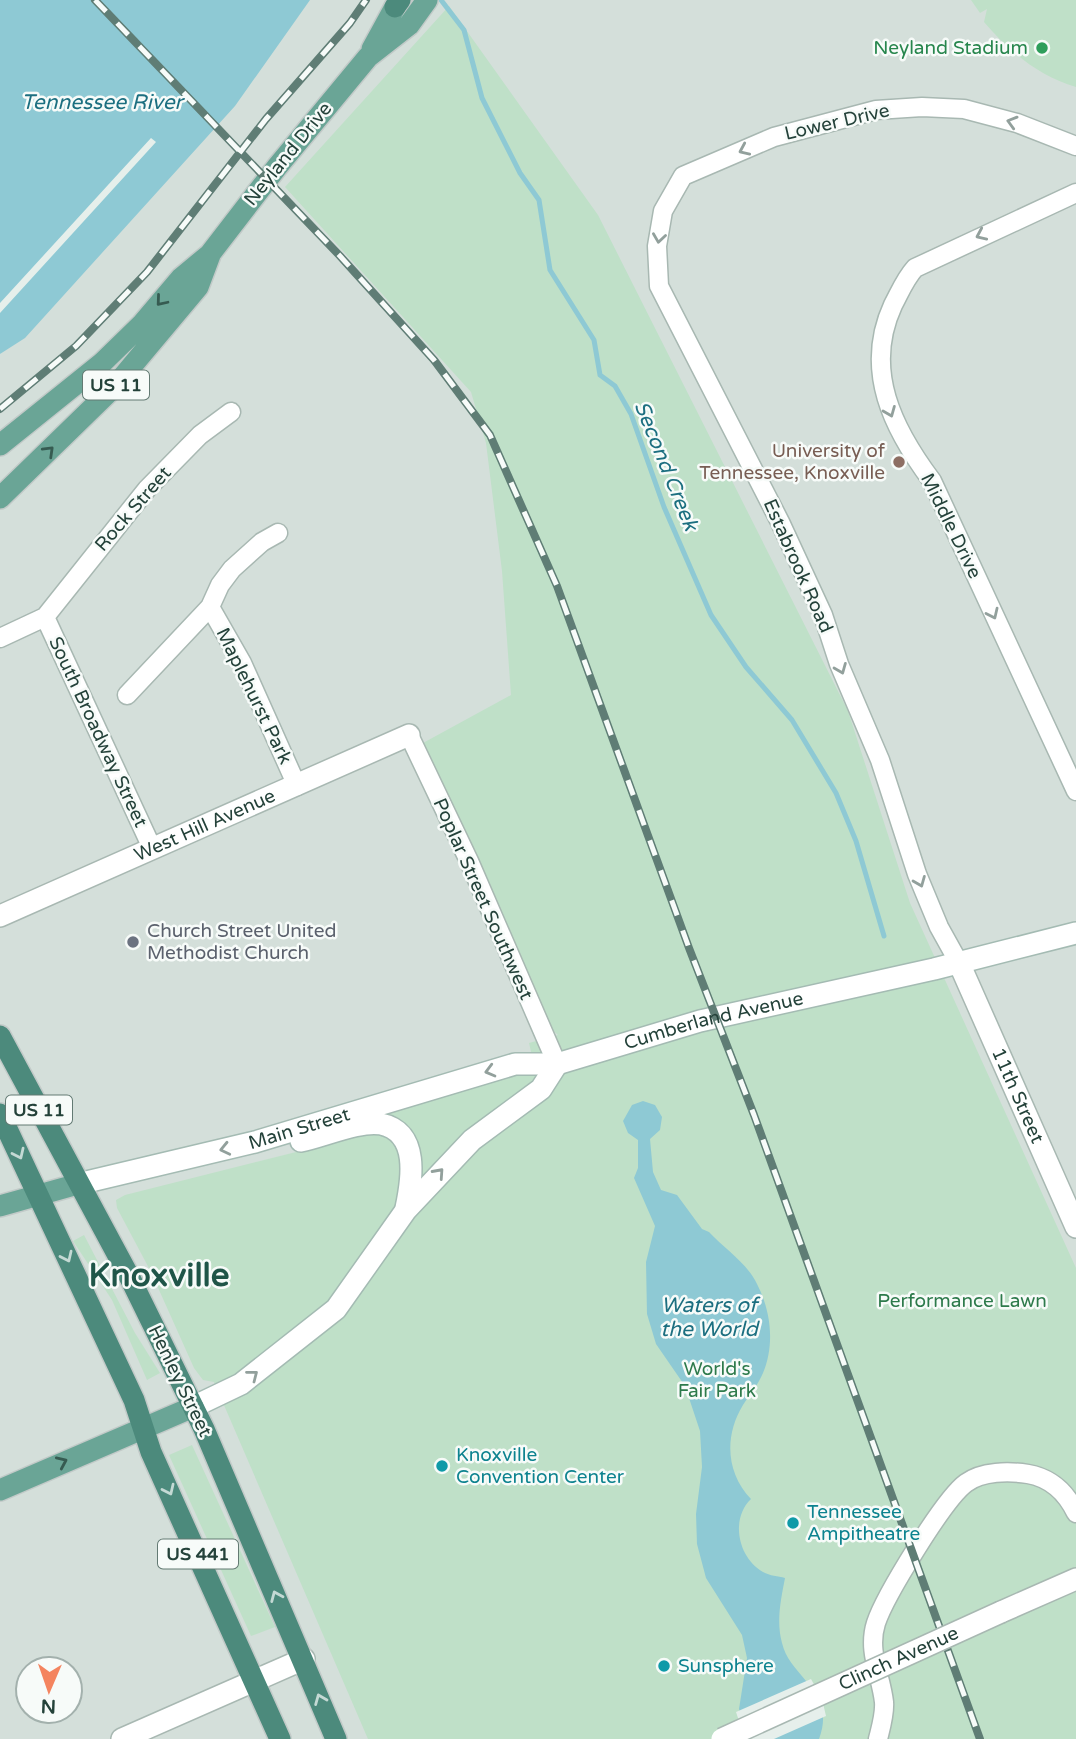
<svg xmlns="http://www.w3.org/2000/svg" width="1076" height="1739" font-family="'Varela Round',sans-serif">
  <rect width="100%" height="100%" fill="#e6efeb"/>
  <path fill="#d4dfda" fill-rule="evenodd" d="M 306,0 L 1076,0 L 1076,1739 L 0,1739 L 0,354 ZM 28,1669 L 70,1669 L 70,1711 L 28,1711 Z"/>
  <path fill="#bfe0c8" d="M 971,0 L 1076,0 L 1076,87 C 1038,76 1009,51 984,22 L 987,9 L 980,13 Z
    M 449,6 L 598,215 L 848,711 L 910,903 L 1076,1268 L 1076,1739 L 368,1739 L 214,1382 L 203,1380 L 194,1368 L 151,1272 L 117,1208 L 116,1200 L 125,1195 L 360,1136 L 390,1111 L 535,1069 L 529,1043 L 558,1035 L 548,1026 L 423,743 L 511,695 L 502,571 L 486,443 L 471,392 L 285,187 Z
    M 84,1235 L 135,1333 L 160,1373 L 147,1380 L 112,1300 L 73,1241 Z
    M 192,1445 L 275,1627 L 251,1636 L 169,1455 Z"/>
  <path fill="#8ec9d4" d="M 0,0 L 310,0 L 235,106 L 25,338 L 0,354 Z
    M 643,1101 L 655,1105 L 662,1117 L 660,1130 L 650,1139 L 653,1172 L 661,1190 L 677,1195 L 702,1229 L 709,1232 C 725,1249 747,1263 757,1284 C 771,1311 775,1344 763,1373 C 758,1385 750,1394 743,1405 C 724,1436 726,1473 751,1499 C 730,1519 738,1558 763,1572 C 770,1576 778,1576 785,1578 C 781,1599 776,1621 782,1643 C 790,1678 837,1691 819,1739 L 749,1739 L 739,1709 L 747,1658 L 742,1635 L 706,1578 L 697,1544 L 696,1514 L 702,1467 L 700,1431 L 685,1386 L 656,1344 L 647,1314 L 646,1262 L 655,1226 L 634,1178 L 638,1168 L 638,1140 L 628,1133 L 623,1121 L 632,1105 Z"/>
  <path fill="#e6efeb" d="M 151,138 L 156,142 L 0,313 L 0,303 Z
    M 811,1679 L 822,1699 L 826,1716 L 774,1739 L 745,1739 L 736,1712 Z"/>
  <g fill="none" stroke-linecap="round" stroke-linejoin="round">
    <path stroke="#8ec9d4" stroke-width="5" d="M 441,0 L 464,30 L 482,98 L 520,173 L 539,200 L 550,270 L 594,340 L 600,375 L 615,386 L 631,414 L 664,507 L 711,615 L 746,667 L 792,720 L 836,793 L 856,841 L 884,936"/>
    <g stroke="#a8b8b2" stroke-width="21">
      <path id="minor" d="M 1076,193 L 915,268 C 905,279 900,292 893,305 C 863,370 893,429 932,481 L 1076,791
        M 210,607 L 242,663 L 297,786
        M 45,617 L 152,848
        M 0,638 L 45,617 L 147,489 L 200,435 L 231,412
        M 127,695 L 210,607 L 220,585 L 232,569 L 262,542 L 278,533
        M 409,735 L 469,861 L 557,1064
        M 959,963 L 939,927 L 917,874 L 880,760 L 839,664 L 823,615 L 780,522 L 659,286 L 657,246 L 663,211 L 683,176 L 774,137 L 876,110 L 922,107 L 964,109 L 1017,123 L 1076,146
        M 878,1739 C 881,1727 885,1714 884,1702 C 881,1675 867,1651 876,1623 C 885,1596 944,1499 966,1483 C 982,1471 1009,1471 1028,1474 C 1051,1478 1066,1492 1076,1513"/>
    </g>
    <g stroke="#a8b8b2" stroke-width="24">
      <g id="tertiary">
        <path id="s1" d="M 0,916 L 409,735"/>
        <path id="s2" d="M 959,963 L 1076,1227"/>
        <path d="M 1001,1612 L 1076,1579"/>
        <path d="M 122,1739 L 304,1659"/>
      </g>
    </g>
    <g stroke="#a4bbb3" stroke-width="24">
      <g id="secondary">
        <path d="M 301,1141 C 322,1137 360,1120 381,1124 C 420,1132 412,1180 406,1208"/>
        <path id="s3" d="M 78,1184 L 255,1142 L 515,1064 L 557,1064 L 700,1021 L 934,969 L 1076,933"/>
        <path d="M 193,1407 L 241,1384 L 336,1309 L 406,1210 L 472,1140 L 541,1089 L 557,1064"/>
      </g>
    </g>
    <g stroke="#c2cac8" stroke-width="24">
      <path id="primary" d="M 372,49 L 395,7
        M 0,445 L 102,363 L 142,324 L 181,278 L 210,254 L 277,167 L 368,57 L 409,25 L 427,0
        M 0,498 L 115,386 L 198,287 L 210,255
        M 0,1206 L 78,1184
        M 0,1490 L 193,1407"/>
    </g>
    <g stroke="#c2cac8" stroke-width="24">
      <path id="trunk" d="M 395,7 L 400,0
        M 0,1036 L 130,1278 L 204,1429 L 336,1739
        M 0,1114 L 134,1400 L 151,1452 L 280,1739"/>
    </g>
    <use href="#minor" stroke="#fff" stroke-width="18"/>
    <use href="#tertiary" stroke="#fff" stroke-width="21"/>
    <use href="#secondary" stroke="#fff" stroke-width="21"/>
    <use href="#primary" stroke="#6aa596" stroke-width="21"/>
    <use href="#trunk" stroke="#4c8a7c" stroke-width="21"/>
    <g stroke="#5f7d75" stroke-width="8">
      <path id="rail" d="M 95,0 L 340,256 L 434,360 L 490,435 L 557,586 L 689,948 L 754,1115 L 980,1739
        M 0,409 L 76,346 L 147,272 L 266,119 L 350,23 L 366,0"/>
    </g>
    <use href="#rail" stroke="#f7fbf9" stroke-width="5" stroke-dasharray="16" stroke-linecap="butt"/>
    <g stroke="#a8b8b2" stroke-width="24" stroke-linecap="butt">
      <g id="tertiary-bridge">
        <path id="s4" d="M 722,1739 L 1001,1612"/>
      </g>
    </g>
    <use href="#tertiary-bridge" stroke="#fff" stroke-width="21"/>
  </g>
  <defs><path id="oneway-chevron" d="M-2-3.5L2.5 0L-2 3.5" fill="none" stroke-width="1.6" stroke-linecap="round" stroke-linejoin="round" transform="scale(1.75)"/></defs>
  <g stroke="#92a09c">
    <use href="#oneway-chevron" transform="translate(1012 122) rotate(-164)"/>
    <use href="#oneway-chevron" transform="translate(744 150) rotate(156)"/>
    <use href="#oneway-chevron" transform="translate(981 235) rotate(156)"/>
    <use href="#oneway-chevron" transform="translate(659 238) rotate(98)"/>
    <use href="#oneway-chevron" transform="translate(890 412) rotate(68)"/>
    <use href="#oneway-chevron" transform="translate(993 614) rotate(65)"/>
    <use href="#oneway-chevron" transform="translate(841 669) rotate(68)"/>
    <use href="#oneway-chevron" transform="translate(920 882) rotate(68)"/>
    <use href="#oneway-chevron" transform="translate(490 1071) rotate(165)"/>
    <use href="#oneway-chevron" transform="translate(225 1149) rotate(167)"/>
    <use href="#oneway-chevron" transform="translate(439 1173) rotate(-48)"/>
    <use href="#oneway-chevron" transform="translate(253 1375) rotate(-38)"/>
  </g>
  <g stroke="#365b51">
    <use href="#oneway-chevron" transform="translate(161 301) rotate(130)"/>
    <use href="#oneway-chevron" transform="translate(49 451) rotate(-44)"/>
    <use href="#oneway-chevron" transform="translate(62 1462) rotate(-24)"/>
  </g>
  <g stroke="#c4d9d4">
    <use href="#oneway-chevron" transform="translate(19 1154) rotate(65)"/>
    <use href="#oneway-chevron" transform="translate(67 1257) rotate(65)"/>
    <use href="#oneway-chevron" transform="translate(169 1490) rotate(65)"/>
    <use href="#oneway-chevron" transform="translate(276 1596) rotate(-113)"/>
    <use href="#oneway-chevron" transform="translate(320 1699) rotate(-112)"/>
  </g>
  <circle fill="#2e9e5b" stroke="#f7fbf9" stroke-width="2.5" cx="1042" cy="48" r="7"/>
  <circle fill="#8d6e63" stroke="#f7fbf9" stroke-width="2.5" cx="899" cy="462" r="7"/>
  <circle fill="#6b7280" stroke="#f7fbf9" stroke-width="2.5" cx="133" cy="942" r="7"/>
  <g fill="#0f9aa8" stroke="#f7fbf9" stroke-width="2.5">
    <circle cx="442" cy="1466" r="7"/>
    <circle cx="793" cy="1523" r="7"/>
    <circle cx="664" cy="1666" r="7"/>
  </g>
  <g text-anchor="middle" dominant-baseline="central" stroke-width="5" stroke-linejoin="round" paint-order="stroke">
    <g fill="#f7fbf9" stroke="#637a73" stroke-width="2">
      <rect x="83" y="370.5" width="66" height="29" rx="5"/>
      <rect x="6" y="1095.5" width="66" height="29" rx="5"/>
      <rect x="158" y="1539.5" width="80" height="29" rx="5"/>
    </g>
    <g font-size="18" font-weight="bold" fill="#24423a">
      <text x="116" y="385">US 11</text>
      <text x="39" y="1110">US 11</text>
      <text x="198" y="1554">US 441</text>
    </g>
    <g font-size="19" fill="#27864d" stroke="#f7fbf9" text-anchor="end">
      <text x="1028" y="48">Neyland Stadium</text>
    </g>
    <g font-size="19" fill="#24423a" stroke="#f7fbf9">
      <text transform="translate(837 122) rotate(-13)">Lower Drive</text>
      <text transform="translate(288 154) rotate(-51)">Neyland Drive</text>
      <text transform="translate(133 509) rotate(-49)">Rock Street</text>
      <text transform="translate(951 526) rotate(64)">Middle Drive</text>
      <text transform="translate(798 566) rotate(66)">Estabrook Road</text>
      <text transform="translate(254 696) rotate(64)">Maplehurst Park</text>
      <text transform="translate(98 732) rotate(65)">South Broadway Street</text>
      <text stroke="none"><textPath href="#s1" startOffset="224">West Hill Avenue</textPath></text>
      <text transform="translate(483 899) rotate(66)">Poplar Street Southwest</text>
      <text stroke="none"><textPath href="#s3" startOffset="658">Cumberland Avenue</textPath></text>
      <text stroke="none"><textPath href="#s2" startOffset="145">11th Street</textPath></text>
      <text stroke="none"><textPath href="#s3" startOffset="228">Main Street</textPath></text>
      <text transform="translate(180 1381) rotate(64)">Henley Street</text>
      <text stroke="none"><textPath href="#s4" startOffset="194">Clinch Avenue</textPath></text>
    </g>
    <g font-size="19" fill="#785e54" stroke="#f7fbf9" text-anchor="end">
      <text x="885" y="451">University of<tspan x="885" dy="22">Tennessee, Knoxville</tspan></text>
    </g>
    <g font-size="19" fill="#5b616d" stroke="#f7fbf9" text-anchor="start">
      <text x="147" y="931">Church Street United<tspan x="147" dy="22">Methodist Church</tspan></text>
    </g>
    <g font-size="19" fill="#2d7a4b" stroke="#f7fbf9">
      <text x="962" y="1301">Performance Lawn</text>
      <text x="717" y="1369">World's<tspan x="717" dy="22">Fair Park</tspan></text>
    </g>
    <g font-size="19" fill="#0d838f" stroke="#f7fbf9" text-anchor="start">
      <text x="456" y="1455">Knoxville<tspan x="456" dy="22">Convention Center</tspan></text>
      <text x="807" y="1512">Tennessee<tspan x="807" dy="22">Ampitheatre</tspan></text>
      <text x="678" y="1666">Sunsphere</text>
    </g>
    <g font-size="21" font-style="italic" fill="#1c6f80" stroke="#f7fbf9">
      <text x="102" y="102">Tennessee River</text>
      <text transform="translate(666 466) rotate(68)">Second Creek</text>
      <text x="709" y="1305">Waters of<tspan x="709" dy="24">the World</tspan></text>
    </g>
    <g font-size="33" font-weight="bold" fill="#1f5548" stroke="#f7fbf9">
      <text x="159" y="1275">Knoxville</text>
    </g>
  </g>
  <g transform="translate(49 1690) rotate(182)"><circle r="33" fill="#f7fbf9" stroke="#a3b1ad" stroke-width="2"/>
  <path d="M0-5L12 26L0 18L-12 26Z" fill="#f4845f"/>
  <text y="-10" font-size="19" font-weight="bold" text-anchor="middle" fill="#24423a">N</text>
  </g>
</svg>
